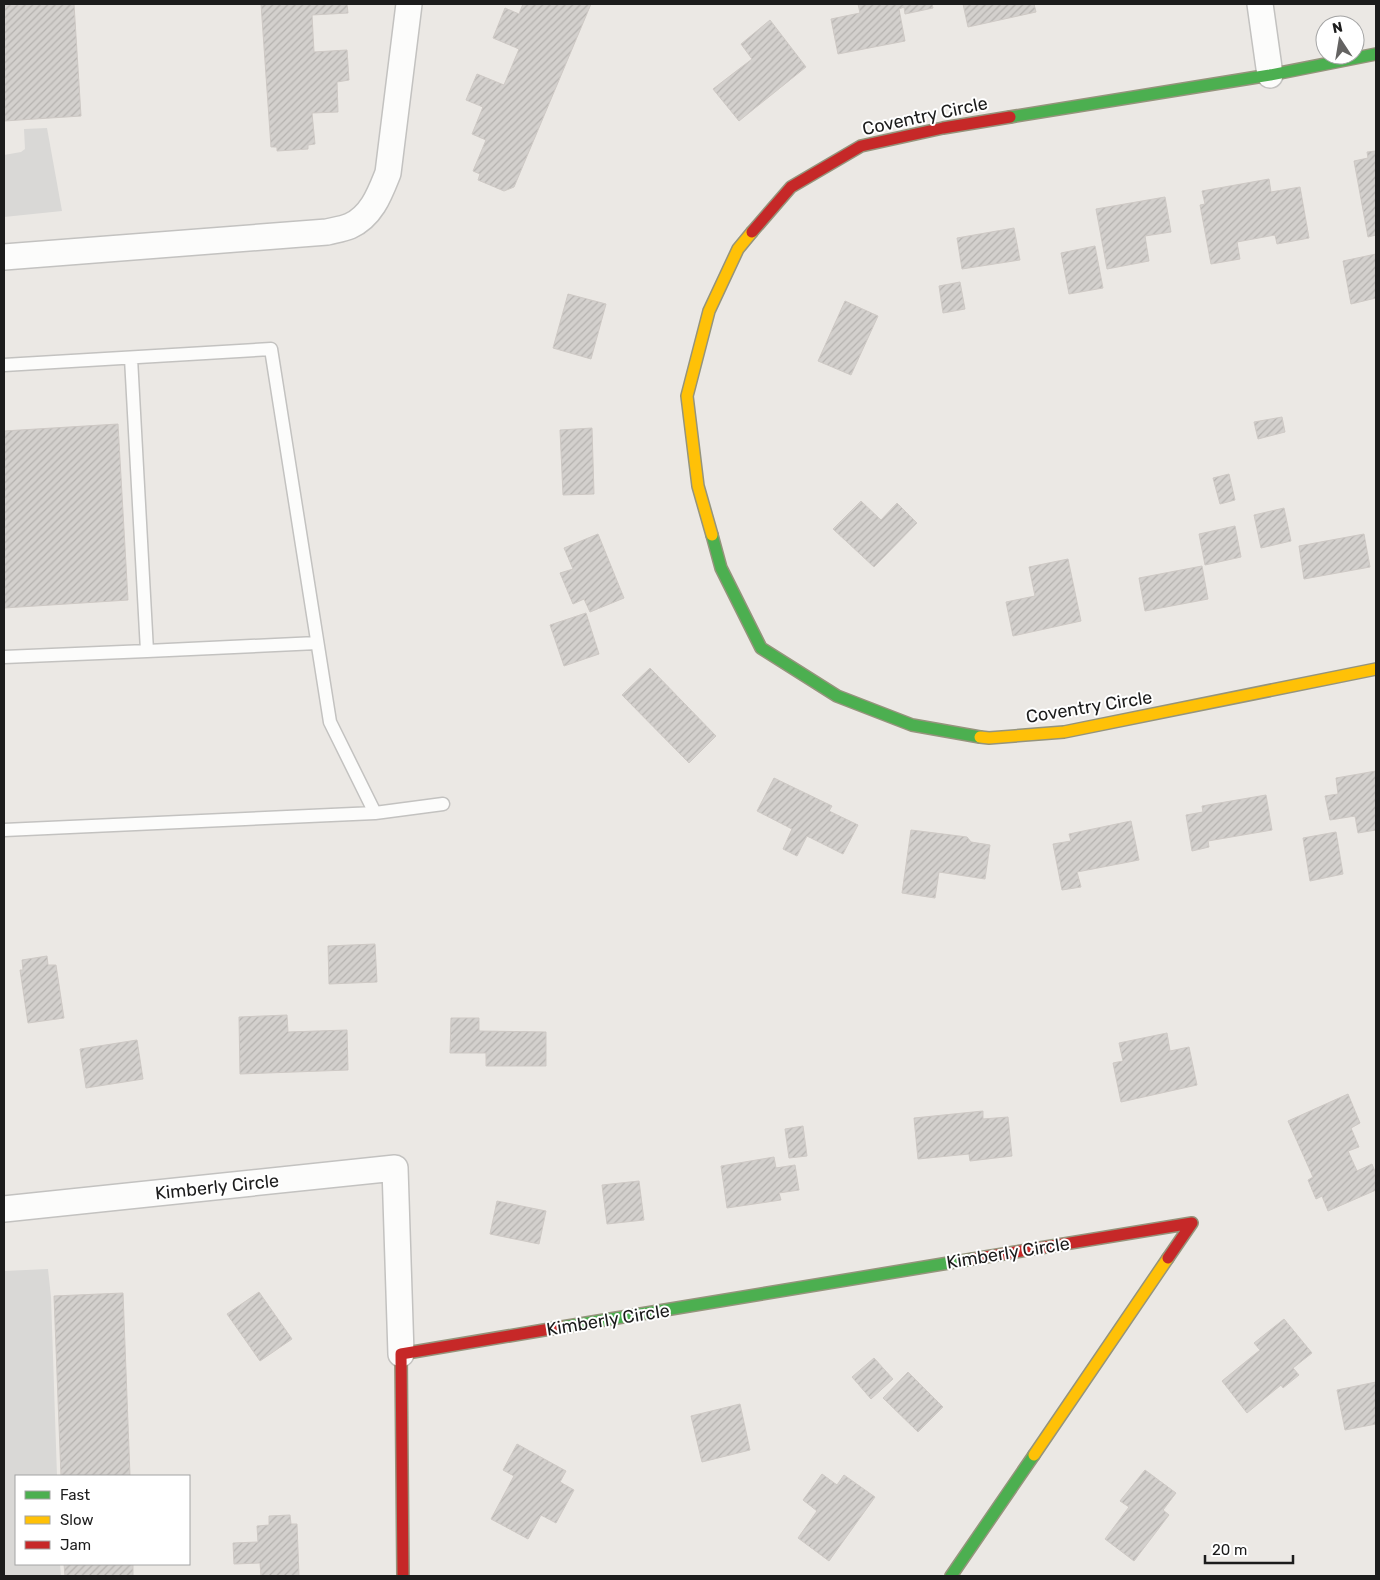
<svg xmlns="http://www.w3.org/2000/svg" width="1380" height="1580" font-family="Rubik,sans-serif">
  <defs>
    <pattern id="building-hatch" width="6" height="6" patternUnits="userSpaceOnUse" patternTransform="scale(1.25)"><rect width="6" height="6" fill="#d3d0cd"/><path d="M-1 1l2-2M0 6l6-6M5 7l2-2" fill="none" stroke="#b5b2af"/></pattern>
  </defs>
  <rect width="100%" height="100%" fill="#ebe8e4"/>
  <path fill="#d9d8d6" d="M 47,128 L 62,211 L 4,217 L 4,155 L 21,152 L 25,149 L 24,129 Z
    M 48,1269 L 51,1297 L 57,1476 L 16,1476 L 16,1564 L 60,1564 L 61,1576 L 4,1576 L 4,1271 Z"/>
  <path fill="url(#building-hatch)" stroke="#cec9c5" d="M 4,4 L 74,4 L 81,116 L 4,121 Z
    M 261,4 L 347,4 L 348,13 L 312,15 L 314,52 L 347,50 L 349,80 L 337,82 L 338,112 L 312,113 L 315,144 L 308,145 L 308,149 L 277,151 L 277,147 L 271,147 Z
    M 523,4 L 591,4 L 514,187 L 504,191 L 478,180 L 480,174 L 473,171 L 486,140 L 472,134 L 483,107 L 466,100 L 477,74 L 504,85 L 519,49 L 493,38 L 505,8 L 519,14 Z
    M 858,4 L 932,4 L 933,8 L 905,14 L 904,7 L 899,9 L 905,41 L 838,54 L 831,19 L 860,13 Z
    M 963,4 L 1034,4 L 1036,12 L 968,27 Z
    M 770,20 L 806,67 L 739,121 L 713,89 L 752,59 L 741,44 Z
    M 1376,151 L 1376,235 L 1368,237 L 1354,161 L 1368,158 L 1367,152 Z
    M 1269,179 L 1271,192 L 1300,187 L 1309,238 L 1277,244 L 1275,235 L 1237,242 L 1240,259 L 1211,264 L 1200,205 L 1205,204 L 1202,191 Z
    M 1165,197 L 1171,232 L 1145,236 L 1149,261 L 1107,269 L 1096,209 Z
    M 1014,228 L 1020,260 L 962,269 L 957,238 Z
    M 1095,246 L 1103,288 L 1069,294 L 1061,253 Z
    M 1376,254 L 1376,298 L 1351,304 L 1343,261 Z
    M 960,282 L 965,309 L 943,313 L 939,286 Z
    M 568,294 L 606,304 L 591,359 L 553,348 Z
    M 845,301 L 878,316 L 851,375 L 818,361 Z
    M 1282,417 L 1285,432 L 1258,439 L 1254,422 Z
    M 118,424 L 128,600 L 4,608 L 4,431 Z
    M 592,428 L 594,494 L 563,495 L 560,430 Z
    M 1229,474 L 1235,500 L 1220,504 L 1213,478 Z
    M 861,501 L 881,520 L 897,503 L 917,523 L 874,567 L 833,529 Z
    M 1284,508 L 1291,541 L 1261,548 L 1254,515 Z
    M 1235,526 L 1241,557 L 1205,565 L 1199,534 Z
    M 598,534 L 624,598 L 590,612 L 584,599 L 573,604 L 560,573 L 573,569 L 564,548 Z
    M 1364,534 L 1370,567 L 1304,579 L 1299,546 Z
    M 1068,559 L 1081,621 L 1013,636 L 1006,602 L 1035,596 L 1029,567 Z
    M 1202,566 L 1208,599 L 1145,611 L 1139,578 Z
    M 586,613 L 599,654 L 564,666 L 550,625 Z
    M 650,668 L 716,736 L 689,763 L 622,695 Z
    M 1376,771 L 1376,830 L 1358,833 L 1355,816 L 1330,820 L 1325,796 L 1338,794 L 1336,778 Z
    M 774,778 L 832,806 L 829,811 L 858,825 L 843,854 L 807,836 L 797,856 L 783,849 L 792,829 L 757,811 Z
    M 1266,795 L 1272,830 L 1208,841 L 1209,847 L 1192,851 L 1186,815 L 1203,812 L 1202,806 Z
    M 1131,821 L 1139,860 L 1077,872 L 1081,887 L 1062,890 L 1053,844 L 1071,841 L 1069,834 Z
    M 911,830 L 967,837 L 971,842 L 990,845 L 985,879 L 939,872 L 935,898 L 902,893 Z
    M 1336,832 L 1343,874 L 1310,881 L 1303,838 Z
    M 375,944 L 377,982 L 329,984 L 328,946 Z
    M 47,956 L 48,965 L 56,965 L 64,1018 L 28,1023 L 20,970 L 23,970 L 22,960 Z
    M 287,1015 L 288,1032 L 347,1030 L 348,1070 L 240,1074 L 239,1017 Z
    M 451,1018 L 479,1018 L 479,1031 L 546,1032 L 546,1066 L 486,1066 L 486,1053 L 450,1053 Z
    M 1167,1033 L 1170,1051 L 1189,1047 L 1197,1085 L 1121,1102 L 1113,1063 L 1123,1061 L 1119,1043 Z
    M 137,1040 L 143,1079 L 86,1088 L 80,1049 Z
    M 1348,1094 L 1360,1123 L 1351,1128 L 1359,1147 L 1348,1151 L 1357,1171 L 1372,1164 L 1376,1174 L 1376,1190 L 1328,1211 L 1322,1196 L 1316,1199 L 1308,1180 L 1313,1177 L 1288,1121 Z
    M 983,1111 L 983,1119 L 1008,1117 L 1012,1156 L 970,1161 L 969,1154 L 918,1159 L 914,1118 Z
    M 803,1126 L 807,1156 L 789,1158 L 785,1129 Z
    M 774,1157 L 776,1168 L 795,1165 L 799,1190 L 779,1193 L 781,1200 L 727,1208 L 721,1166 Z
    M 639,1181 L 644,1220 L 607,1224 L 602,1185 Z
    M 497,1201 L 546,1211 L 539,1244 L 490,1234 Z
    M 259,1292 L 292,1339 L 260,1361 L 227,1314 Z
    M 123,1293 L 130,1476 L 61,1476 L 54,1296 Z
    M 1284,1319 L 1312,1353 L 1293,1368 L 1299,1375 L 1283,1388 L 1281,1385 L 1247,1413 L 1222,1381 L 1260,1350 L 1254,1343 Z
    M 874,1358 L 893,1379 L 871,1399 L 852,1377 Z
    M 908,1372 L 943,1407 L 918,1432 L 883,1398 Z
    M 1376,1382 L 1376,1424 L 1345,1430 L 1337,1390 Z
    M 740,1404 L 750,1450 L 702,1462 L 691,1416 Z
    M 517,1444 L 566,1471 L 560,1482 L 574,1490 L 556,1523 L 541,1515 L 528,1539 L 491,1519 L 514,1476 L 503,1470 Z
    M 1145,1470 L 1176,1493 L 1163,1510 L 1169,1515 L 1134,1561 L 1105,1539 L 1129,1507 L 1120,1501 Z
    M 822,1474 L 837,1485 L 844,1475 L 875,1497 L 829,1561 L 798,1538 L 817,1511 L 803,1500 Z
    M 290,1515 L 291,1524 L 297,1524 L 299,1576 L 261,1576 L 260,1563 L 234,1564 L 233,1543 L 258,1542 L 257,1526 L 269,1525 L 269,1516 Z
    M 64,1564 L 133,1564 L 133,1576 L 65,1576 Z"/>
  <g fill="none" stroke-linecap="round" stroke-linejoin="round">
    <g stroke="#c3c2c0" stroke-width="15">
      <path id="lane" d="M 4,365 L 271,349 L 330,722 L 375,813
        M 147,651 L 317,643
        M 4,657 L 147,651 L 131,358
        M 4,830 L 375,813 L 443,804"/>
    </g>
    <g stroke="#c3c2c0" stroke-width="28">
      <path id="street" d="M 1260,4 L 1270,75
        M 4,257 L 327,232 C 335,230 343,229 350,226 C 372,216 380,193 388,173 L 409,4
        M 4,1209 L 395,1168 L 401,1354"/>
    </g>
    <g stroke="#95947c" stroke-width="14">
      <path id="fast" d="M 1010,117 L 1270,75 L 1376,54
        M 712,535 L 721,568 L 761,648 L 837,696 L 912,725 L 980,737
        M 562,1327 L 973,1259
        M 951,1576 L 1034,1455"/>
    </g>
    <g stroke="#95947c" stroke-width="14">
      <path id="slow" d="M 712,535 L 698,486 L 687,396 L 709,311 L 738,249 L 752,232
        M 980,737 L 989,738 L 1064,732 L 1376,669
        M 1034,1455 L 1168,1258"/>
    </g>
    <g stroke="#95947c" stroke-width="14">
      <path id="jam" d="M 752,232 L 791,187 L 861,146 L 943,128 L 1010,117
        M 973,1259 L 1192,1223 L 1168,1258
        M 403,1576 L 401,1354 L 562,1327"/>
    </g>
    <use href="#lane" stroke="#fcfcfb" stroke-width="12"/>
    <use href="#street" stroke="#fcfcfb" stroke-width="25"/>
    <use href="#fast" stroke="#4caf50" stroke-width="11"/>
    <use href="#slow" stroke="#ffc107" stroke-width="11"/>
    <use href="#jam" stroke="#c62828" stroke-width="11"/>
  </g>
  <g text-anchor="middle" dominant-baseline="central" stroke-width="4" stroke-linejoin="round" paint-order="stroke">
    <g font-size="18" fill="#1c1c1c" stroke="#fff">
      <text transform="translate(925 116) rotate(-12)">Coventry Circle</text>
      <text transform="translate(1089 707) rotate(-9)">Coventry Circle</text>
      <text transform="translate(217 1187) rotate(-6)">Kimberly Circle</text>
      <text transform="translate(1008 1253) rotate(-9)">Kimberly Circle</text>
      <text transform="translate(608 1320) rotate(-9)">Kimberly Circle</text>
    </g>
  </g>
  <rect width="1380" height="1580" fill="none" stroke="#1c1c1c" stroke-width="10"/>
  <rect x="15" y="1475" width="175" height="90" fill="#ffffff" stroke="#a4a4a4"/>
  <rect x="25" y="1491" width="25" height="8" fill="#4caf50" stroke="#a4a4a4"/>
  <text x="60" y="1500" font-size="15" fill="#1c1c1c">Fast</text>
  <rect x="25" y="1516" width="25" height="8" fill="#ffc107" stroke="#a4a4a4"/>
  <text x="60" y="1525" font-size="15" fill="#1c1c1c">Slow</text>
  <rect x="25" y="1541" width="25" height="8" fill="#c62828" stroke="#a4a4a4"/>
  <text x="60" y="1550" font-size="15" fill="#1c1c1c">Jam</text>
  <g transform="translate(1340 40) rotate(348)"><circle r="24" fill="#ffffff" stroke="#a4a4a4"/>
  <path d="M0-4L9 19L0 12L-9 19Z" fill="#646362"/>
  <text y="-8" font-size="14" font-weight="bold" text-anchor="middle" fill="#1c1c1c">N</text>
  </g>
  <path d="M1205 1555v8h88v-8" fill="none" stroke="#1c1c1c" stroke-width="2.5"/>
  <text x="1212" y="1555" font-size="15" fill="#1c1c1c" stroke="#ffffff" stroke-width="4" paint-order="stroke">20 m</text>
</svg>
